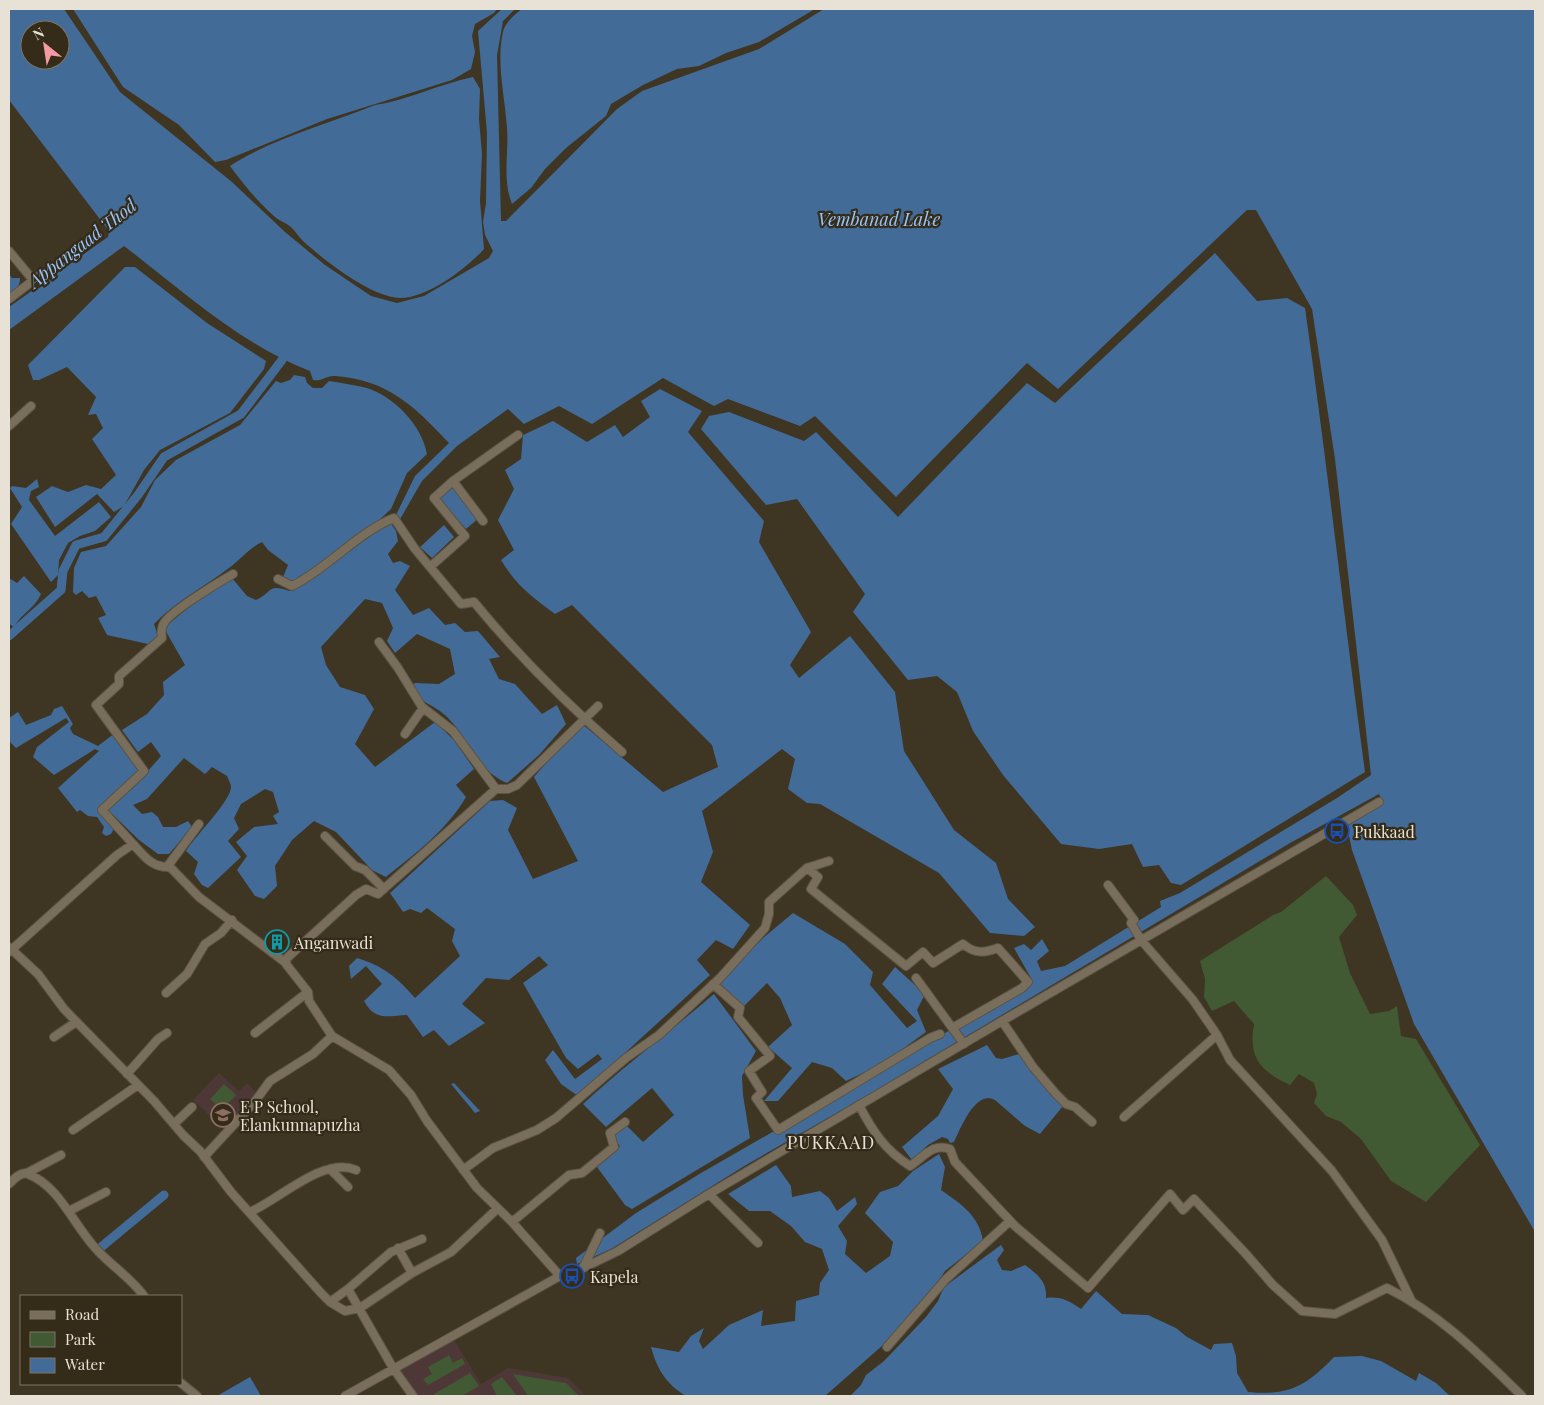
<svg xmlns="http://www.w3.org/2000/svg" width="1544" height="1405" font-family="'Playfair Display',serif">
  <rect width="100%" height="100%" fill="#3e3523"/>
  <path fill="#4d3837" d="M 219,1073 L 239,1091 L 247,1083 L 257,1093 L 224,1129 L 193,1100 Z
    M 453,1338 L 481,1384 L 508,1368 L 568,1378 L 586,1396 L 419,1396 L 399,1371 Z"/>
  <path fill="#415a33" d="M 1326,876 L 1353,905 L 1357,915 L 1339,937 L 1350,973 L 1370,1014 L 1389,1011 L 1397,1006 L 1401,1036 L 1416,1039 L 1480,1145 L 1426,1202 L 1391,1181 L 1361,1139 L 1341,1122 L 1326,1116 L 1314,1103 L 1317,1094 L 1314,1083 L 1299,1074 L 1290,1085 C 1260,1071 1248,1058 1254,1024 L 1234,1001 L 1212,1011 L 1204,997 L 1205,979 L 1200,961 L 1273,915 L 1281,912 Z
    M 224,1084 L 236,1095 L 222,1110 L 210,1099 Z
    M 449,1355 L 453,1363 L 462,1358 L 465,1364 L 428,1385 L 423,1379 L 432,1374 L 428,1367 Z
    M 470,1373 L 479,1386 L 462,1396 L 436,1396 L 434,1394 Z
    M 513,1374 L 566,1383 L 579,1396 L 528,1396 Z
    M 502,1377 L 517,1396 L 497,1396 L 491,1384 Z"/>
  <path fill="#436b98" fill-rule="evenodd" d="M 9,9 L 64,9 L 120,92 L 232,182 L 285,232 L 325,265 L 371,296 L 397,303 L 424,296 L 489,258 L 493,251 L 485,235 L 483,222 L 486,203 L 487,133 L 478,31 L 502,9 L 515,9 L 503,21 L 497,55 L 501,221 L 506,221 L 617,109 L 642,91 L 759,49 L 824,9 L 1535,9 L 1535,1232 L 1414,1024 L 1352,850 L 1347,826 L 1383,803 L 1379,794 L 1290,843 L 861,1099 L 746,1165 L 611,1249 L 577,1264 L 576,1258 L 636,1213 L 701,1173 L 1027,986 L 1032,980 L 1014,948 L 1024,944 L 1031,950 L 1042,939 L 1049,951 L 1037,961 L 1041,971 L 1065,966 L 1161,907 L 1160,901 L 1180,893 L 1337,798 L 1371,775 L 1335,459 L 1312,309 L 1256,210 L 1247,210 L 1058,389 L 1027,363 L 896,497 L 815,416 L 800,426 L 728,399 L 714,406 L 663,378 L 592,424 L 559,406 L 524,424 L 508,409 L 457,446 L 422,481 L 399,521 L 395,517 L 415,476 L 449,443 C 414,406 388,380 335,376 C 326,375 322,382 313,380 L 310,371 C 240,344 183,291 124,246 L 9,330 L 9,307 L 108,237 L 109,231 L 9,100 ZM 30,30 L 60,30 L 60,60 L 30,60 Z
    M 73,9 L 497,9 L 494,13 L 475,24 L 472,36 L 475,52 L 471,69 L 452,80 L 327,119 L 226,160 L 215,162 L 179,125 L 123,87 Z
    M 522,9 L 815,9 L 759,42 L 726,53 L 699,66 L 677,69 L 643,85 L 611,104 L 606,116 L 566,148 L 545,169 L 531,188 L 512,204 C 502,179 509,153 507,128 C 505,97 496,63 503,32 C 504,24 515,14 522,9 Z
    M 473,77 L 480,89 L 479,119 L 482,154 L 480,201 L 484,249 C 467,268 428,298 400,298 C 371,297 325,261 303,241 C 299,237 295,231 291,227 C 286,223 280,221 275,217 C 258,202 243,184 230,166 C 273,138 328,124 375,105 C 409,100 439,84 473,77 Z
    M 1215,253 L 1257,301 L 1287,298 L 1305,308 C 1327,463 1344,618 1365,772 L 1181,885 L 1171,883 L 1159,865 L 1143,867 L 1132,844 L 1099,849 L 1061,844 L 1003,775 L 973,731 L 957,692 L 937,676 L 908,680 L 853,612 L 865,594 L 797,499 L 766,505 L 701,429 L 709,416 L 729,412 L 804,441 L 816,432 L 898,517 L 1027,383 L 1055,403 Z
    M 125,267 L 135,267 L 207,323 L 266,361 L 264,369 L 230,413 L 160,450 L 144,470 L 124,506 L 114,512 L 97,494 L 55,527 L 36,497 L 52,486 L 68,492 L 86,485 L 101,489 L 116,475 L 92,439 L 103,428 L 96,414 L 88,415 L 96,397 L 67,367 L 39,380 L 33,380 L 28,365 Z
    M 9,274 L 12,278 L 20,278 C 20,286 16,290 9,294 Z
    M 294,375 L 305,377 L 307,383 L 313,388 L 322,388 L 329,381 C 342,383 355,385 367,388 C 395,397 422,426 427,454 L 407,473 L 391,509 L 376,523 L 296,580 L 290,580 L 283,577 L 288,565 L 268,550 L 262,542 C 248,549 241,559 229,568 C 204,587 176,601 154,624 L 158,636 L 148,644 L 107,635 L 98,618 L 106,615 L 96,596 L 89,598 L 82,591 L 76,595 L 73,592 L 74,568 L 81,552 L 106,546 L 141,507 L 155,480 L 176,460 L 240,425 L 276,381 L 281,383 L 290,380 Z
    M 660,389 L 702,411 L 688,432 L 764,521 L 759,542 L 811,632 L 790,665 L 799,678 L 850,636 L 895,692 L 904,751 L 954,830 L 996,863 L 1008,899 L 1035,927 L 1024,936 L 990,933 L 939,873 L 820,804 L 807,803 L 788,789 L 795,759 L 782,749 L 702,811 L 713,852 L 701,882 L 750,925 L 733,949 L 716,940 L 697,960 L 710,975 L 578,1096 L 561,1084 L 545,1060 L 553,1050 L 575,1079 L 602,1059 L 598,1054 L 578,1069 L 566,1058 L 523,983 L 548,965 L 539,956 L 509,980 L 486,978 L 462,1004 L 485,1023 L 449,1046 L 434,1030 L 423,1037 L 407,1015 C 387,1016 375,1021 364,1001 L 382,984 L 366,966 L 351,979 L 349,966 L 357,958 C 383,966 397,977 415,998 L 460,956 L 452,941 L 455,929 L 427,908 L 421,913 L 410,909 L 403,912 L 390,893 L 490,801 L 503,800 L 517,808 L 508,830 L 533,879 L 578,861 L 534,777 L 581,723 L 663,792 L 718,767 L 712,745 L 572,605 L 555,614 C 532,597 516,585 501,560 L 514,550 L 498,520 L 514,489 L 505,470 L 521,459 L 523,435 L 553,421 L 587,442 L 615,425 L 623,437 L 650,417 L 641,401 Z
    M 37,479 L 39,487 L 31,491 L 29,500 L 55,536 L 99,502 L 111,517 L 95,531 L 80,536 L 68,543 L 59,560 L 58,575 L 51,582 L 11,524 L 22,507 L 10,488 L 12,486 L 26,488 Z
    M 451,486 L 480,517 L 466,529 L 438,498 Z
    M 390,522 L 396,531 L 398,541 L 388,554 L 393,563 L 400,561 L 410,566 L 395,590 L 413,615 L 429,608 L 445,625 L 455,623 L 465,632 L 478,631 L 500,657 L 489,659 L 499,679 L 515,684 L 542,714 L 557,705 L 566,724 L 539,755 L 507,783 C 477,771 468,736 445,715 C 431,703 421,704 409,687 L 415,683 L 439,684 L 455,674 L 450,649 L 417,634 L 395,653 L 387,641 L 393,628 L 382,603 L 365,599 L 321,647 L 326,665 L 340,687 L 365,695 L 374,709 L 355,744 L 375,767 L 435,722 L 454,740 L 474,769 L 456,785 L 466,797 C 446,831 417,852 386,877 L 372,870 L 336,832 L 314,821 L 292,840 L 275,866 L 277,886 L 264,899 L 255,896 L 237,870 L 247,856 L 236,842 L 254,827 L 278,824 L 273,816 L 279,812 L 273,792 L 265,789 L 241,804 L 234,818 L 239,829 L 228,841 L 241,857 L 208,888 L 202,885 L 194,874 L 198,862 L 186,851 C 195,836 231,801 231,787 C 231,784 228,779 227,776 L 212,767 L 205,774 L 184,758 L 147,799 L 133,805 L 142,814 L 152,812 L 158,817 L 163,827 L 176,827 L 188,821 L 192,827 L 169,854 L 158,854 L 139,840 L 107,809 L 134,787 L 161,756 L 151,742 L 138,752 L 122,730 L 147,714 L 164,695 L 163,682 L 185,665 L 164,628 L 206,593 L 232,578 L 247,596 L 256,600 C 273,592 267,583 290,591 L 300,587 Z
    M 444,525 L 454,537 L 432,558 L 420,547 Z
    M 24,576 L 41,594 C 35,608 21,614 14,627 L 9,624 L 9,578 L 17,583 Z
    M 62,706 L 73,724 L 70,728 L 73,734 L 98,746 L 115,733 L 141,770 L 100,806 L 99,810 L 115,827 L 111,834 L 106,836 L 102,833 L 104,827 L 97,817 L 88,816 L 80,810 L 77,812 L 58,788 L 99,751 L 95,749 L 54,775 L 33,757 L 37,747 L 69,722 L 66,718 L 16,748 L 9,741 L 9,718 L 18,712 L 26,725 L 51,715 L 54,709 Z
    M 793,913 L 845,944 L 873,972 L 870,985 L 907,1028 L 917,1021 L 882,984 L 895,967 L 925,994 L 917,1010 L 926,1032 L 882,1064 L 846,1081 L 832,1068 L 812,1062 L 778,1101 L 764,1101 L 792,1068 L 768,1047 L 792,1025 L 780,998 L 767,983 L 742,1008 L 717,984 L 763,938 Z
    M 714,994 L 756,1051 L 742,1076 L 743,1095 L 750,1138 L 632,1209 L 625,1205 L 597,1167 L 620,1146 L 611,1136 L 627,1126 L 643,1142 L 674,1115 L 652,1088 L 606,1127 L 583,1104 C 625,1065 671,1031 714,994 Z
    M 987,1045 L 996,1058 L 1002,1059 L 1019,1054 L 1063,1106 L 1040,1134 L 1025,1126 L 995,1100 C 975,1090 961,1128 954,1142 L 950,1143 L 948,1139 L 942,1137 L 928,1145 L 912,1160 L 902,1147 L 938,1116 L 953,1089 L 938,1069 Z
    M 454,1083 L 480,1111 L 475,1113 L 451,1084 Z
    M 939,1154 L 945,1167 L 941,1190 C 961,1204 979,1215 983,1241 L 945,1271 L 931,1292 L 899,1331 L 825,1396 L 686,1396 C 666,1384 657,1369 651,1347 L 679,1352 L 691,1336 L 704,1328 L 699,1341 L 703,1349 L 729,1325 L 763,1310 L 761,1326 L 795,1321 L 796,1301 L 819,1295 L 820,1283 L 829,1270 L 822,1249 L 805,1242 L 791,1226 L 770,1211 L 749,1211 L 728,1194 L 776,1165 L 791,1186 L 792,1197 L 820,1191 L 829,1198 L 837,1211 L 855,1197 L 857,1204 L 838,1226 L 847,1241 L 845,1254 L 866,1273 L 890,1256 L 893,1242 L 865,1213 L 880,1192 L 898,1186 L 913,1171 Z
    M 1001,1245 L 1004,1250 L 997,1260 L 1002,1270 L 1011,1271 L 1025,1265 C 1038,1275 1047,1281 1046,1298 C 1061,1296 1069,1301 1081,1309 L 1096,1291 L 1122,1314 L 1148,1315 L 1176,1328 L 1187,1337 L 1211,1350 L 1214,1344 L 1232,1343 L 1236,1356 L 1237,1373 L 1248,1392 C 1289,1396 1306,1386 1334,1357 L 1362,1356 L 1381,1361 L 1416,1381 L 1419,1373 L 1436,1383 L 1450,1396 L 850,1396 L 861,1385 L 866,1375 L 884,1361 L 926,1317 L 938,1301 L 944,1287 Z
    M 250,1377 L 261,1396 L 217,1396 Z"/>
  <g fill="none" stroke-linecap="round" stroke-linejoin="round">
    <path stroke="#436b98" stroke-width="9" d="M 9,636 L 61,590 L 63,571 L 76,545 L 104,537 L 138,495 L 164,457 L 241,414 L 282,360
      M 100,1248 L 164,1195"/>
    <g stroke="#5b5344" stroke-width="10">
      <path id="minor" d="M 9,251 L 33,280
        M 9,299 L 39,276
        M 9,426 L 31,406
        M 453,481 L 518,435
        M 430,567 L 465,536 L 434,498 L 453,481 L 483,521
        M 278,579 L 292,586 C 327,569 358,532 394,518 L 415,549 L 461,604 L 474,602 C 519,657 569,706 622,752
        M 379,642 L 398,668 L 422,707 L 453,731 L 496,789
        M 405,734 L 423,708
        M 325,836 L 355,866 L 365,870 L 384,889
        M 133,844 L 102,810 L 144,771 L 96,705 L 119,684 L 119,676 L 162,638 C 161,632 161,628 164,623 C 171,611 219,582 233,574
        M 167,867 L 199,824
        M 807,868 L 829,861
        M 1108,885 L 1134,920 L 1131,923 L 1141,940 L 1193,1000 L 1217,1035 L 1230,1060 L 1332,1171 L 1382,1240 L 1411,1300
        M 9,947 L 38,974 L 64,1009 L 154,1101 L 183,1135 L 200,1151 L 231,1192 L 321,1293 L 330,1302 L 348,1289 L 393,1368 L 413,1396
        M 9,952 L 117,855 L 133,844 C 144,856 152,868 170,867 L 199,897 L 286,963
        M 916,978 L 964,1044
        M 713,984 L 740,1008 L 738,1017 L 770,1056 L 749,1071 L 762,1092 L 756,1098 L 778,1130 L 930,1038 L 940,1034
        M 166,993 L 187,974 L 205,944 L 221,933 L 232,920
        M 1002,1021 L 1033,1067 L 1056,1094 L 1066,1104 L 1075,1107 L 1092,1122
        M 255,1033 L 308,992
        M 54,1037 L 76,1022
        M 127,1074 L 158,1039 L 167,1033
        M 859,1105 C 873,1132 885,1150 910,1166 C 925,1156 932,1143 950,1149 L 955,1162 L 1015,1226 L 1088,1288 L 1170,1194 L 1183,1210 L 1194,1199 L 1246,1254 L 1273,1285 L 1302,1311 L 1335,1314 L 1387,1288 C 1440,1314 1480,1355 1522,1396
        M 1124,1117 L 1217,1035
        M 174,1124 L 192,1107
        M 73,1130 L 138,1085
        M 204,1157 L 253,1104 L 270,1081 L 313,1054 L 332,1036
        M 330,1169 L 348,1187
        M 463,1170 L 493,1148 L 537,1130 L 556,1118 L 626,1058 L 659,1035 L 720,978 L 765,928 L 769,914 L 769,902 L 807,868 L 818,877 L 811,889 L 906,966 L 923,952 L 933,963 L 963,944 C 975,954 984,953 998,948 L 1028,982 L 1022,988 L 954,1027
        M 27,1173 L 61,1155
        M 9,1184 C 14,1179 21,1171 28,1174 C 61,1187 74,1227 98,1251 C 113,1267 131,1278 144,1296
        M 709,1194 L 758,1243
        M 69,1211 L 106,1192
        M 250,1212 C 279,1200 323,1156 356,1170
        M 512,1222 L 477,1188 L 427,1121 L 411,1095 L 389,1070 L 332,1036 L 309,1001 L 308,992 L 286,964 L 287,958 L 356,895 L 366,889 L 378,894 L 496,789 L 508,789 L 517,785 L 598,706
        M 398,1248 L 412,1273
        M 583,1268 L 600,1233
        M 560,1276 L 512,1222 L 569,1175 L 582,1173 L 614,1147 L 610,1133 L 625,1122
        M 348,1289 L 391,1252 L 422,1239
        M 330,1302 L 345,1311 L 360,1308 L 412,1273 L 451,1252 L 497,1209
        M 887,1347 L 946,1279 L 1010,1221
        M 181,1383 L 197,1396
        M 345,1396 L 560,1276 L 583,1268 L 618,1251 L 709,1194 L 1002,1021 L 1379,802"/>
    </g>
    <use href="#minor" stroke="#796e5b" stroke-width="8"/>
  </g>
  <defs>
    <g id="bus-ring" transform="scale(1.25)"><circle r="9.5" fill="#342b19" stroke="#1a4fb4" stroke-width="1.5"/><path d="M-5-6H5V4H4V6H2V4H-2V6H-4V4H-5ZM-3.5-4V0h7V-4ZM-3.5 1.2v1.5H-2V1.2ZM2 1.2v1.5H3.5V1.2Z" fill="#1a4fb4"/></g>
    <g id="building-ring" transform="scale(1.25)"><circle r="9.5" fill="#342b19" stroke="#0f9aa8" stroke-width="1.5"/><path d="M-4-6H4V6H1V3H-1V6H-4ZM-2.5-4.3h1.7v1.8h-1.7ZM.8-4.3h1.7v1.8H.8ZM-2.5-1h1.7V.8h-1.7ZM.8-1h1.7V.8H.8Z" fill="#0f9aa8"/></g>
    <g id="school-ring" transform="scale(1.25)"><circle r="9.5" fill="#342b19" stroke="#8d6e63" stroke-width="1.5"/><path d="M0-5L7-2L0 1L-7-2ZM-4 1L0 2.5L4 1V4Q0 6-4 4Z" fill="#8d6e63"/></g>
  </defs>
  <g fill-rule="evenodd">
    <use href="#bus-ring" x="1337" y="831"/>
    <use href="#building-ring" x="277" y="942"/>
    <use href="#school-ring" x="223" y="1115"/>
    <use href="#bus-ring" x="572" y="1276"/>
  </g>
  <g text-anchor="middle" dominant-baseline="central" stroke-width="4.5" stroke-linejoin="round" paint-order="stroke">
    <g font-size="16" fill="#e7e1d6" stroke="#342b19" text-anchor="start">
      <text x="1354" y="831">Pukkaad</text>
      <text x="294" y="942">Anganwadi</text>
      <text x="240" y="1106">E P School,<tspan x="240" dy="18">Elankunnapuzha</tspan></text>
      <text x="590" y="1276">Kapela</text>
    </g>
    <g font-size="18" font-style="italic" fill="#96c4fb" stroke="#342b19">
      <text x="879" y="219">Vembanad Lake</text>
      <text transform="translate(82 243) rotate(-38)">Appangaad Thod</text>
    </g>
    <g font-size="18" letter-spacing="1" fill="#e7e1d6" stroke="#342b19">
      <text x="831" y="1142">PUKKAAD</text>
    </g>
  </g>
  <rect width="1544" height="1405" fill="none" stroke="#e7e1d6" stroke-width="20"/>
  <rect x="20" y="1295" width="162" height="90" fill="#342b19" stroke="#7c7465"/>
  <rect x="30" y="1311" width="25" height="8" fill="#796e5b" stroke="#7c7465"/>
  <text x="65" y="1320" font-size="15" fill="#e7e1d6">Road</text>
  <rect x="30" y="1332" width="25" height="15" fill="#415a33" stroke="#7c7465"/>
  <text x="65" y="1345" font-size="15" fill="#e7e1d6">Park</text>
  <rect x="30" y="1358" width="25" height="15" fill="#436b98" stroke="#7c7465"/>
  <text x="65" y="1370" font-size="15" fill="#e7e1d6">Water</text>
  <g transform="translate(45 45) rotate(330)"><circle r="24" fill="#342b19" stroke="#7c7465"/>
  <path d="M0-4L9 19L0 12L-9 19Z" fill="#f49aa2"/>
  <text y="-8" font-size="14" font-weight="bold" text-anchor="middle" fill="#e7e1d6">N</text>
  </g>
</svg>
